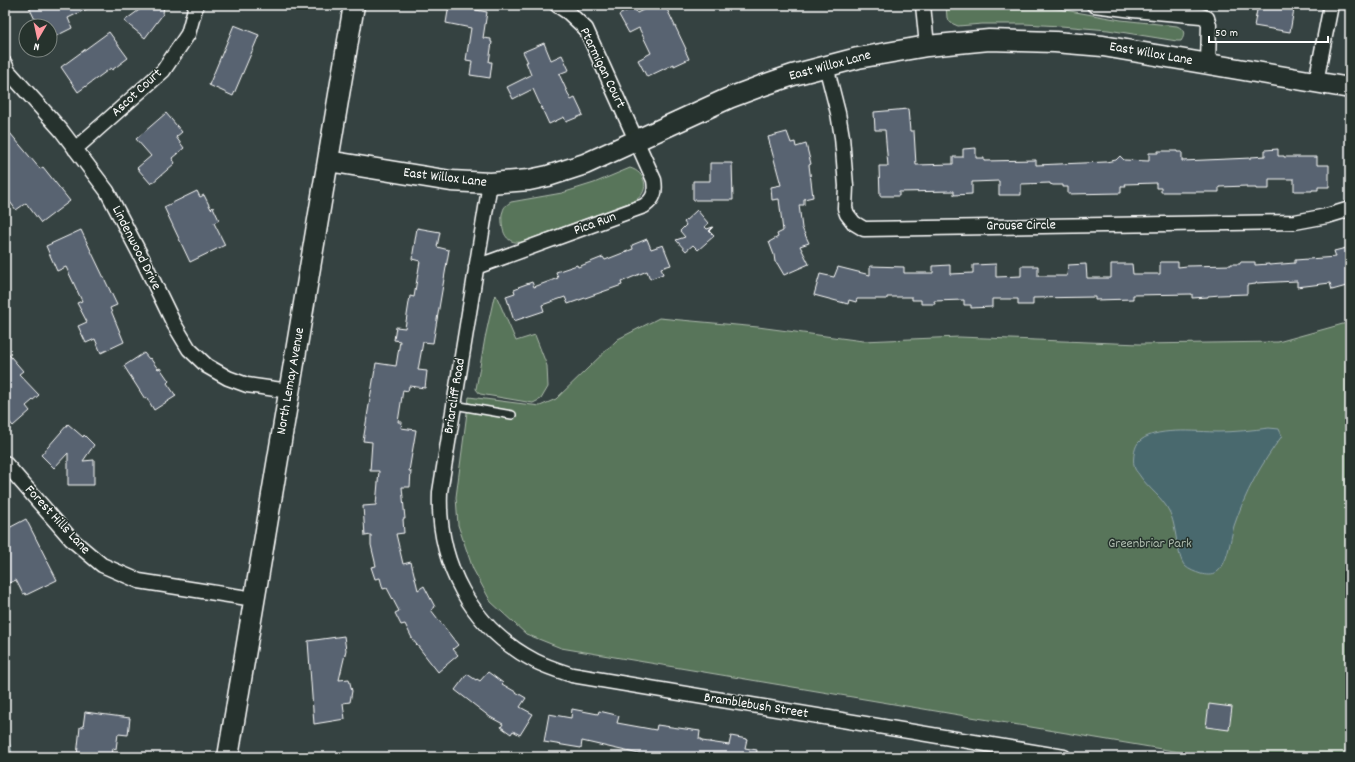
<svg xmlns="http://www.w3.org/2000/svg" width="1355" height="762" font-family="Dekko,sans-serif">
  <rect width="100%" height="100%" fill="#354241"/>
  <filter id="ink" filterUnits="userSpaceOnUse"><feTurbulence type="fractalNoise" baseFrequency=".025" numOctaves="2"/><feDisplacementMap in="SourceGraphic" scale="8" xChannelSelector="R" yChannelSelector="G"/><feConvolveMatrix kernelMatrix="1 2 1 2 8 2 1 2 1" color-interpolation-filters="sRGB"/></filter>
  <g filter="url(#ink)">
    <path fill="#59745a" stroke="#acbaac" d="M 946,5 L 1036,5 L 1121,20 L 1177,26 C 1184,29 1186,34 1181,41 L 1177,41 L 1108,30 L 1061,26 L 1024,24 L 982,24 L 958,26 L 951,23 L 947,18 Z
      M 630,168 C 645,172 651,190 636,200 L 522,242 C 509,244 503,236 502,223 C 502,219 501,215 503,211 C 504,206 508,204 511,202 L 562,193 L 594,183 Z
      M 496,295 L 516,341 L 535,335 L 547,366 L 548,387 L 541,399 L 533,403 L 480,394 L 476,389 L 485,338 L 494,297 Z
      M 659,318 L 758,327 L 863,341 L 959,337 L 1140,344 L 1278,342 L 1350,322 L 1350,757 L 1209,757 L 561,648 L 526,634 L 491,602 L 473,569 L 458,525 L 456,497 L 469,397 L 540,406 L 556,399 L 618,339 Z"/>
    <path fill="#48696e" stroke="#91a5a8" d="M 1269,428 L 1279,429 L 1282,436 C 1261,464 1245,493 1234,526 C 1230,540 1228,565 1216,573 C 1212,576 1205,575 1201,574 C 1195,572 1189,570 1185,566 C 1176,556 1177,525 1169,511 C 1162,497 1149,489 1140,476 C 1139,474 1136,471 1135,469 C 1132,462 1134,448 1138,443 C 1152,426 1198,432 1218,432 C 1235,432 1252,430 1269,428 Z
      M 5,725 L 13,757 L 5,757 Z"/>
    <path fill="#596471" stroke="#fff" d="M 28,5 L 95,5 L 68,18 L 72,28 L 50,39 L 50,26 L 38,26 Z
      M 146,5 L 164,5 L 163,14 L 145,38 L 124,21 Z
      M 449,5 L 476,5 L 476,10 L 487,12 L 483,38 L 491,39 L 491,42 L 492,42 L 489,62 L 492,62 L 490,78 L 470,75 L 472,61 L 466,60 L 471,28 L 446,23 Z
      M 653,5 L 665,5 L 686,49 L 685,50 L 689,59 L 674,66 L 674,64 L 647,77 L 638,60 L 651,53 L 639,28 L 629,33 L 619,15 L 634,7 L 637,13 Z
      M 1258,5 L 1287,5 L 1286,7 L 1294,9 L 1290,32 L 1254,26 Z
      M 234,25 L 259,35 L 233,96 L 209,85 Z
      M 109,32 L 128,58 L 112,70 L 111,68 L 78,92 L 61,67 Z
      M 544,43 L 551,60 L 562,55 L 569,70 L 559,74 L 571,100 L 575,98 L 583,115 L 566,122 L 564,117 L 549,124 L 533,89 L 513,99 L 507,87 L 531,75 L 526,62 L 528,62 L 523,52 Z
      M 908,109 L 910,131 L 914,131 L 916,165 L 953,164 L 953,157 L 963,157 L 963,149 L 976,148 L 976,158 L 984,158 L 984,161 L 1036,160 L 1036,165 L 1106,162 L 1116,160 L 1120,156 L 1124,160 L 1149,161 L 1149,153 L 1158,153 L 1158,151 L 1177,151 L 1177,152 L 1182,152 L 1182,161 L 1251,158 L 1251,157 L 1265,156 L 1265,150 L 1278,149 L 1278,156 L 1284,156 L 1284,157 L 1317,157 L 1317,165 L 1329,165 L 1329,187 L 1318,187 L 1318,190 L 1312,190 L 1312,191 L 1294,191 L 1294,179 L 1269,179 L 1269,189 L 1256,189 L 1256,188 L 1247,188 L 1247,186 L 1219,187 L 1219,192 L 1161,192 L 1161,188 L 1156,188 L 1156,183 L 1125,184 L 1126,186 L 1121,186 L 1121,193 L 1068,194 L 1068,187 L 1063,187 L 1063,185 L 1053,185 L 1050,184 L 1050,183 L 1021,184 L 1021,195 L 999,195 L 999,181 L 972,182 L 972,194 L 954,195 L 954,191 L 899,192 L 899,196 L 880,196 L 879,166 L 888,166 L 885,130 L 875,130 L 874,112 Z
      M 166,113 L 182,132 L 176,137 L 184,148 L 172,158 L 175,163 L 151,184 L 137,168 L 151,156 L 136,139 Z
      M 5,127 L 40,169 L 43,167 L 70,201 L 41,223 L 26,203 L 16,210 L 5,195 Z
      M 787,132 L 791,143 L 795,142 L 796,147 L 806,144 L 811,164 L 809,165 L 813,197 L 804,199 L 804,205 L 799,205 L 802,228 L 809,243 L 800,246 L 809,264 L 784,275 L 777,263 L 775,262 L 774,255 L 769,242 L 778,237 L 777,234 L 783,231 L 779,199 L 772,200 L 771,187 L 781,185 L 768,137 Z
      M 710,163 L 732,163 L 733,200 L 693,200 L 693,181 L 710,181 Z
      M 197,191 L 200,197 L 204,195 L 211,209 L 213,207 L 219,220 L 214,223 L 225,245 L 190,262 L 164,207 Z
      M 697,210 L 708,223 L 705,227 L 707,229 L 713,227 L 709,231 L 714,236 L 698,250 L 693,245 L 686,251 L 676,240 L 685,237 L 680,231 L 686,225 L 684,222 Z
      M 417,228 L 440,232 L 437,247 L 449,250 L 433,343 L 423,342 L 418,370 L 427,371 L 425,388 L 409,386 L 408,391 L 403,390 L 398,422 L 402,422 L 401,428 L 416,430 L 409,471 L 411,471 L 410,487 L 402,487 L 405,519 L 403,519 L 404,533 L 396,534 L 403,564 L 411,562 L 418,590 L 424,586 L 435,607 L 431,610 L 458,645 L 453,649 L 458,655 L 438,672 L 413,640 L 405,624 L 401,625 L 395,613 L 399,611 L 387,588 L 383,589 L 380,578 L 375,579 L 371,567 L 376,566 L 371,545 L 371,535 L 365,536 L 363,506 L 376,505 L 379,471 L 370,471 L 372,442 L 363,441 L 376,363 L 396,366 L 400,341 L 394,340 L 396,327 L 405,328 L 410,296 L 414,297 L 420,261 L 412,259 Z
      M 81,230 L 117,305 L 110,308 L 124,342 L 101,353 L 95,339 L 86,343 L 78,326 L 87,322 L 77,303 L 82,301 L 66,267 L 57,271 L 46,246 Z
      M 647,239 L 651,249 L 663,245 L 671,265 L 661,268 L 663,274 L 650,279 L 647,271 L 621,282 L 622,285 L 568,304 L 565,297 L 542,305 L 544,311 L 514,321 L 506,296 L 515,293 L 514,290 L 519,288 L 518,287 L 532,282 L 534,287 L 558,278 L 556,272 L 577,265 L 578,267 L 603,257 L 605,260 L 633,249 L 632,245 Z
      M 1350,247 L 1350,285 L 1332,290 L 1330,283 L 1297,287 L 1297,281 L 1256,283 L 1256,284 L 1247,285 L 1247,294 L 1220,295 L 1208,296 L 1208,297 L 1192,298 L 1192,294 L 1133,295 L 1133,299 L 1095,300 L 1095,297 L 1033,298 L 1033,305 L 1018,305 L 1018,299 L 992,299 L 992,307 L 971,308 L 971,305 L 964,305 L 964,300 L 934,301 L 935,304 L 921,304 L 921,300 L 912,300 L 912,297 L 887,297 L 887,299 L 857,299 L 856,302 L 849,300 L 848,304 L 814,295 L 820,274 L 834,277 L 838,267 L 870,275 L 870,266 L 904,267 L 904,273 L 933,273 L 933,266 L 950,265 L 950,274 L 973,273 L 973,265 L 996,264 L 996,277 L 1021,276 L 1021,266 L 1038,266 L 1038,276 L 1067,276 L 1068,265 L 1086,264 L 1087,278 L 1111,278 L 1111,264 L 1132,264 L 1133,274 L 1160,274 L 1160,262 L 1178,262 L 1178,267 L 1187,266 L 1231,265 L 1231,264 L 1240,264 L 1240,262 L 1255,262 L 1255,265 L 1269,264 L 1269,265 L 1295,263 L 1295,260 L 1336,257 L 1334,251 Z
      M 5,350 L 23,371 L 19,374 L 39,395 L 26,406 L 30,411 L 13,426 L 5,417 Z
      M 144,353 L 149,359 L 150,358 L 158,369 L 160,368 L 169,381 L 167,383 L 176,396 L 154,410 L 147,398 L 145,399 L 124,366 Z
      M 68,424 L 83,437 L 84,435 L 94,445 L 83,461 L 94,460 L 94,485 L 68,485 L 68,453 L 54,468 L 41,455 Z
      M 26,519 L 57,580 L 26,595 L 25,593 L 23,594 L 16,580 L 9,583 L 5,576 L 5,530 Z
      M 344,636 L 346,650 L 339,680 L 349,679 L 352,691 L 350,702 L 343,703 L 345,719 L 314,724 L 308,641 Z
      M 488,672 L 503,683 L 502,684 L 526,698 L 520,707 L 533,714 L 520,735 L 513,731 L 511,734 L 501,727 L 503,724 L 490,717 L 455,690 L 467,674 L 476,680 L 477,679 L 480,681 Z
      M 1209,704 L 1232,707 L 1229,730 L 1206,727 Z
      M 572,709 L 598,714 L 599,711 L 612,714 L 619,716 L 617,723 L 656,730 L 657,725 L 700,731 L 699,739 L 702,739 L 702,741 L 729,745 L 731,736 L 747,739 L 745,748 L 757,750 L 756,757 L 652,757 L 582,741 L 581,748 L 544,742 L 549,714 L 571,718 Z
      M 85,712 L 130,718 L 128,735 L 118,734 L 116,749 L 113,748 L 112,757 L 77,756 L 80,727 L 83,727 Z"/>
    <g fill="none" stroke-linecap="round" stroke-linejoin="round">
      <g stroke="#fff" stroke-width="10">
        <path id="lane" d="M 454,405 L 512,415"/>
      </g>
      <g stroke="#fff" stroke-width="17">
        <path id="street" d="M 923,5 L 927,46
          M 1094,5 L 1133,10 L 1201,16 L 1207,18 L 1209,25 L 1208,64
          M 5,64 L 8,71 L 61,130 L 107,191 L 142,258 L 174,324 L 189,349 L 207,366 L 228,378 L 247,385 L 289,391
          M 826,66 L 838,113 L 842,137 L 846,186 L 845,208 L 847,214 L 854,223 L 864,229 L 1295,222 L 1327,216 L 1350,209
          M 1316,82 L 1331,5
          M 75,149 L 163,71 L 188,34 L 196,5
          M 490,183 L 440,492 C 437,563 471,628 535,661 C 547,667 560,671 572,675 L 1064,757
          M 476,267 L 644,206 C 654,199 656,192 654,180 L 586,29 L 569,13 L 557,5
          M 5,463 L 71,539 L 102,565 L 139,581 L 254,599"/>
      </g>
      <g stroke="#fff" stroke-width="23">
        <path id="secondary" d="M 328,161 L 451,181 L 490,183 L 529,180 L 548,176 L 585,164 L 729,98 L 761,86 L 793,75 L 858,58 L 927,46 L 989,40 L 1055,42 L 1103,46 L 1350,88
          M 228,757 L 354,5"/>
      </g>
      <use href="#lane" stroke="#26332d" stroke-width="7"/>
      <use href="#street" stroke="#26332d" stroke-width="14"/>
      <use href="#secondary" stroke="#26332d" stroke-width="20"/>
    </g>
  </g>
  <g text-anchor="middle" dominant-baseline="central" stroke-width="3" stroke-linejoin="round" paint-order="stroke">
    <g font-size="14" fill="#fff" stroke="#26332d">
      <text transform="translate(1151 54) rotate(10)">East Willox Lane</text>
      <text transform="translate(830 66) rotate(-15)">East Willox Lane</text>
      <text transform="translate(602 68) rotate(64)">Ptarmigan Court</text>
      <text transform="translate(137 93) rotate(-43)">Ascot Court</text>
      <text transform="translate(445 178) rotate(7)">East Willox Lane</text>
      <text transform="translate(595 224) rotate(-20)">Pica Run</text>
      <text transform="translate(1021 226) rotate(-1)">Grouse Circle</text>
      <text transform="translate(136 248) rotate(63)">Lindenwood Drive</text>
      <text transform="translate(291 381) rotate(-80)">North Lemay Avenue</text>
      <text transform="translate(455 396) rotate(-81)">Briarcliff Road</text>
      <text transform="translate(57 520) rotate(47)">Forest Hills Lane</text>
      <text transform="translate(756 706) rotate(9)">Bramblebush Street</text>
    </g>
    <g font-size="14" fill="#acbaac" stroke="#26332d">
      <text x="1150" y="544">Greenbriar Park</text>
    </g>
  </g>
  <rect width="1355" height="762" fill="none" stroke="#26332d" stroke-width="20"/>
  <rect x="10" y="10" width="1335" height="742" fill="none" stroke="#fff" stroke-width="1.5" filter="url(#ink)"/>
  <g transform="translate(38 38) rotate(189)"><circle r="19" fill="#26332d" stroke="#7d8581"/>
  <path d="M0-3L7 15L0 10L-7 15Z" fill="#ff9aa2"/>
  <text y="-6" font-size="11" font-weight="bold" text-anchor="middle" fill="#ffffff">N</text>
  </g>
  <path d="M1209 36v6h119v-6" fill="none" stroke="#ffffff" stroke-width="2"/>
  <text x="1215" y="36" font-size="12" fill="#ffffff" stroke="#26332d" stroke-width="3" paint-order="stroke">50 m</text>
</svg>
